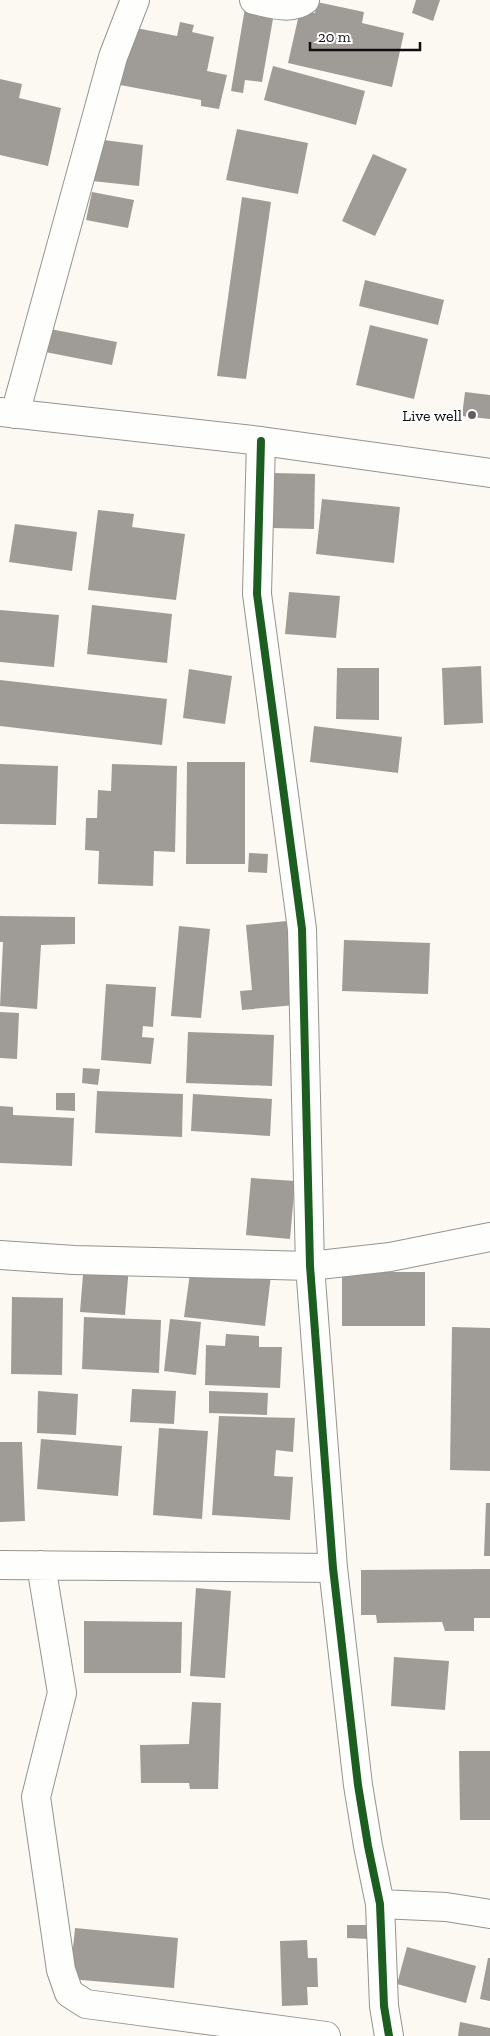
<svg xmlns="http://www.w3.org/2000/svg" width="490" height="2036" font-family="'Zilla Slab',serif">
  <rect width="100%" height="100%" fill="#fbf9f2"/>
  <path fill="#9f9c98" d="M 416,0 L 440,0 L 433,21 L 412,13 Z
    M 317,2 L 364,12 L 362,23 L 404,33 L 392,87 L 288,63 L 300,10 L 315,13 Z
    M 245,8 L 274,13 L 262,82 L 245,80 L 243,93 L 231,91 Z
    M 180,22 L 194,25 L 192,32 L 214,37 L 207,71 L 227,75 L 219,109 L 201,106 L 201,100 L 120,85 L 131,27 L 177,36 Z
    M 273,66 L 365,91 L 356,125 L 264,100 Z
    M 0,79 L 22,84 L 19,98 L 61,108 L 48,166 L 0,155 Z
    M 237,129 L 308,143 L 298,194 L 226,180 Z
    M 96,139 L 143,145 L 139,186 L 92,181 Z
    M 373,154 L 407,169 L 375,236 L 342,221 Z
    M 92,192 L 134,200 L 128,228 L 86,220 Z
    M 242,197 L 271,202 L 246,379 L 217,376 Z
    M 365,280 L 444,300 L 438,325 L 359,306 Z
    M 370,325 L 428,339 L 414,399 L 356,385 Z
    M 45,328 L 117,342 L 112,365 L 40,351 Z
    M 465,392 L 490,395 L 490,419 L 462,416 Z
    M 274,473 L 315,474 L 314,529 L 272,528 Z
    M 322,499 L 400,507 L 394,563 L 316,554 Z
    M 98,510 L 134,514 L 132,527 L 185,534 L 176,600 L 88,590 Z
    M 15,524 L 77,532 L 72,571 L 9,562 Z
    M 289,592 L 340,596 L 336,638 L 285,634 Z
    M 92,605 L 172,614 L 167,663 L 87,654 Z
    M 0,610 L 59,615 L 54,667 L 0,662 Z
    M 481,666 L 483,723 L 444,725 L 442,668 Z
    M 337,668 L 379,668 L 379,720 L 336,719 Z
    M 189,669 L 232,676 L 225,724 L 183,718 Z
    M 0,680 L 167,699 L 162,745 L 0,726 Z
    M 314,726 L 402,737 L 398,773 L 310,762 Z
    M 187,762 L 245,762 L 245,864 L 186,864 Z
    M 0,764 L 58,766 L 56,825 L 0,824 Z
    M 112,764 L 177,766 L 175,852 L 154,851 L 153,886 L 98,884 L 99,851 L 85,850 L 86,818 L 97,818 L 98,790 L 111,791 Z
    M 249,853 L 268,854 L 267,873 L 248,872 Z
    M 0,916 L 75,917 L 75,944 L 41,945 L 37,1009 L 0,1006 L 3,942 L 0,942 Z
    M 287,921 L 295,1005 L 242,1010 L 240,991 L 252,990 L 246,925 Z
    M 179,926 L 210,929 L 201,1018 L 171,1016 Z
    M 344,940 L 430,943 L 428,994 L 342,991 Z
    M 106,984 L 156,987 L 153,1027 L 143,1026 L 142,1037 L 154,1038 L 151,1064 L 101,1060 Z
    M 0,1012 L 19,1013 L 17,1059 L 0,1058 Z
    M 188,1032 L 274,1035 L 272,1086 L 186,1083 Z
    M 83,1068 L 100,1069 L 98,1085 L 82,1083 Z
    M 97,1091 L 183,1094 L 182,1137 L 95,1133 Z
    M 56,1093 L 75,1093 L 75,1111 L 56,1110 Z
    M 193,1094 L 272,1099 L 270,1136 L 191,1131 Z
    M 0,1106 L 13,1107 L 13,1115 L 74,1118 L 72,1166 L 0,1163 Z
    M 251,1178 L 295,1181 L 290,1239 L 246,1235 Z
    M 84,1263 L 129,1266 L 125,1315 L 80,1312 Z
    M 191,1266 L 271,1275 L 265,1326 L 184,1317 Z
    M 342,1272 L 425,1272 L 425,1326 L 342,1326 Z
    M 12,1297 L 63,1298 L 62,1375 L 11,1374 Z
    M 84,1317 L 161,1320 L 159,1373 L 82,1369 Z
    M 170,1319 L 201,1322 L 196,1375 L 164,1371 Z
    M 452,1327 L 490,1328 L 490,1471 L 450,1470 Z
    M 226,1334 L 259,1336 L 259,1347 L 282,1347 L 280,1388 L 205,1385 L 206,1345 L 225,1346 Z
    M 132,1389 L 176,1391 L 174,1424 L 130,1422 Z
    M 38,1391 L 78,1394 L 76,1435 L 37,1433 Z
    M 209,1391 L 268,1393 L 267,1415 L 209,1413 Z
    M 219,1416 L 295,1418 L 293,1452 L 276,1450 L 274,1476 L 293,1477 L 290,1520 L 212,1515 Z
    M 159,1428 L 208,1431 L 202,1519 L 153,1515 Z
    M 41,1439 L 122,1446 L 118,1496 L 37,1489 Z
    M 0,1442 L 22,1442 L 25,1521 L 0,1522 Z
    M 486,1503 L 490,1503 L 490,1556 L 484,1556 Z
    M 490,1569 L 490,1618 L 474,1618 L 474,1631 L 445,1631 L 442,1622 L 377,1623 L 376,1615 L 361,1615 L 361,1570 Z
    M 196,1588 L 231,1591 L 225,1678 L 190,1676 Z
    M 84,1621 L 182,1622 L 181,1673 L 84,1673 Z
    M 394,1657 L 449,1661 L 445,1710 L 391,1706 Z
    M 192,1702 L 221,1703 L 218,1789 L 190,1789 L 189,1783 L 141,1783 L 140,1745 L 189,1744 Z
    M 459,1751 L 490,1751 L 490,1820 L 460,1820 Z
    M 347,1925 L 370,1925 L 370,1939 L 347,1938 Z
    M 75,1928 L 178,1938 L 174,1988 L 70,1979 Z
    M 307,1940 L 308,1958 L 317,1958 L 318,1987 L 307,1987 L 308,2005 L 282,2006 L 280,1941 Z
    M 407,1947 L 476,1966 L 466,2003 L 397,1984 Z
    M 488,1958 L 490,1958 L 490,2001 L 480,1999 Z
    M 460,2022 L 490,2028 L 490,2036 L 458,2036 Z"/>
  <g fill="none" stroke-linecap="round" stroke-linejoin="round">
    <g stroke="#959491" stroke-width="30">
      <path id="minor" d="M 254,0 C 269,3 291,11 305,0
        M 0,412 L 261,441 L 490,473
        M 15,414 L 113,57 L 135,0
        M 261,441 L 257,594 L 302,929 L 310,1266 L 333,1568 L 358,1785 L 368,1846 L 380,1904 L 384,2006 L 389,2036
        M 0,1255 L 74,1260 L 310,1266 L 390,1257 L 490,1237
        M 0,1565 L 333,1568
        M 41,1565 L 62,1693 L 36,1797 L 61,1970 L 69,1993 L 86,2004 L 326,2036
        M 380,1904 L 446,1907 L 490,1914"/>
    </g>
    <use href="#minor" stroke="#fefefd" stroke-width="28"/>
    <g stroke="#fff" stroke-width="11">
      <path id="cycleway" d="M 261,441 L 257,594 L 302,929 L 310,1266 L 333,1568 L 358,1785 L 368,1846 L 380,1904 L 384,2006 L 389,2036"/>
    </g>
    <use href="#cycleway" stroke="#1b5e20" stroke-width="8"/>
  </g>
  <circle fill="#61605e" stroke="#fff" stroke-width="2" cx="472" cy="415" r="5"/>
  <g text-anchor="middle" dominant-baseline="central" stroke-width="5" stroke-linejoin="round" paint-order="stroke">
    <g font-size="16" fill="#0e0e0e" stroke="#fff" text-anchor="end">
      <text x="462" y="415">Live well</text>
    </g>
  </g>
  <path d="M310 42v8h110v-8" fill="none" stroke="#0e0e0e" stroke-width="2.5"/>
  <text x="318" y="42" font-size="15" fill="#0e0e0e" stroke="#ffffff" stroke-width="4" paint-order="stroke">20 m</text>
</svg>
